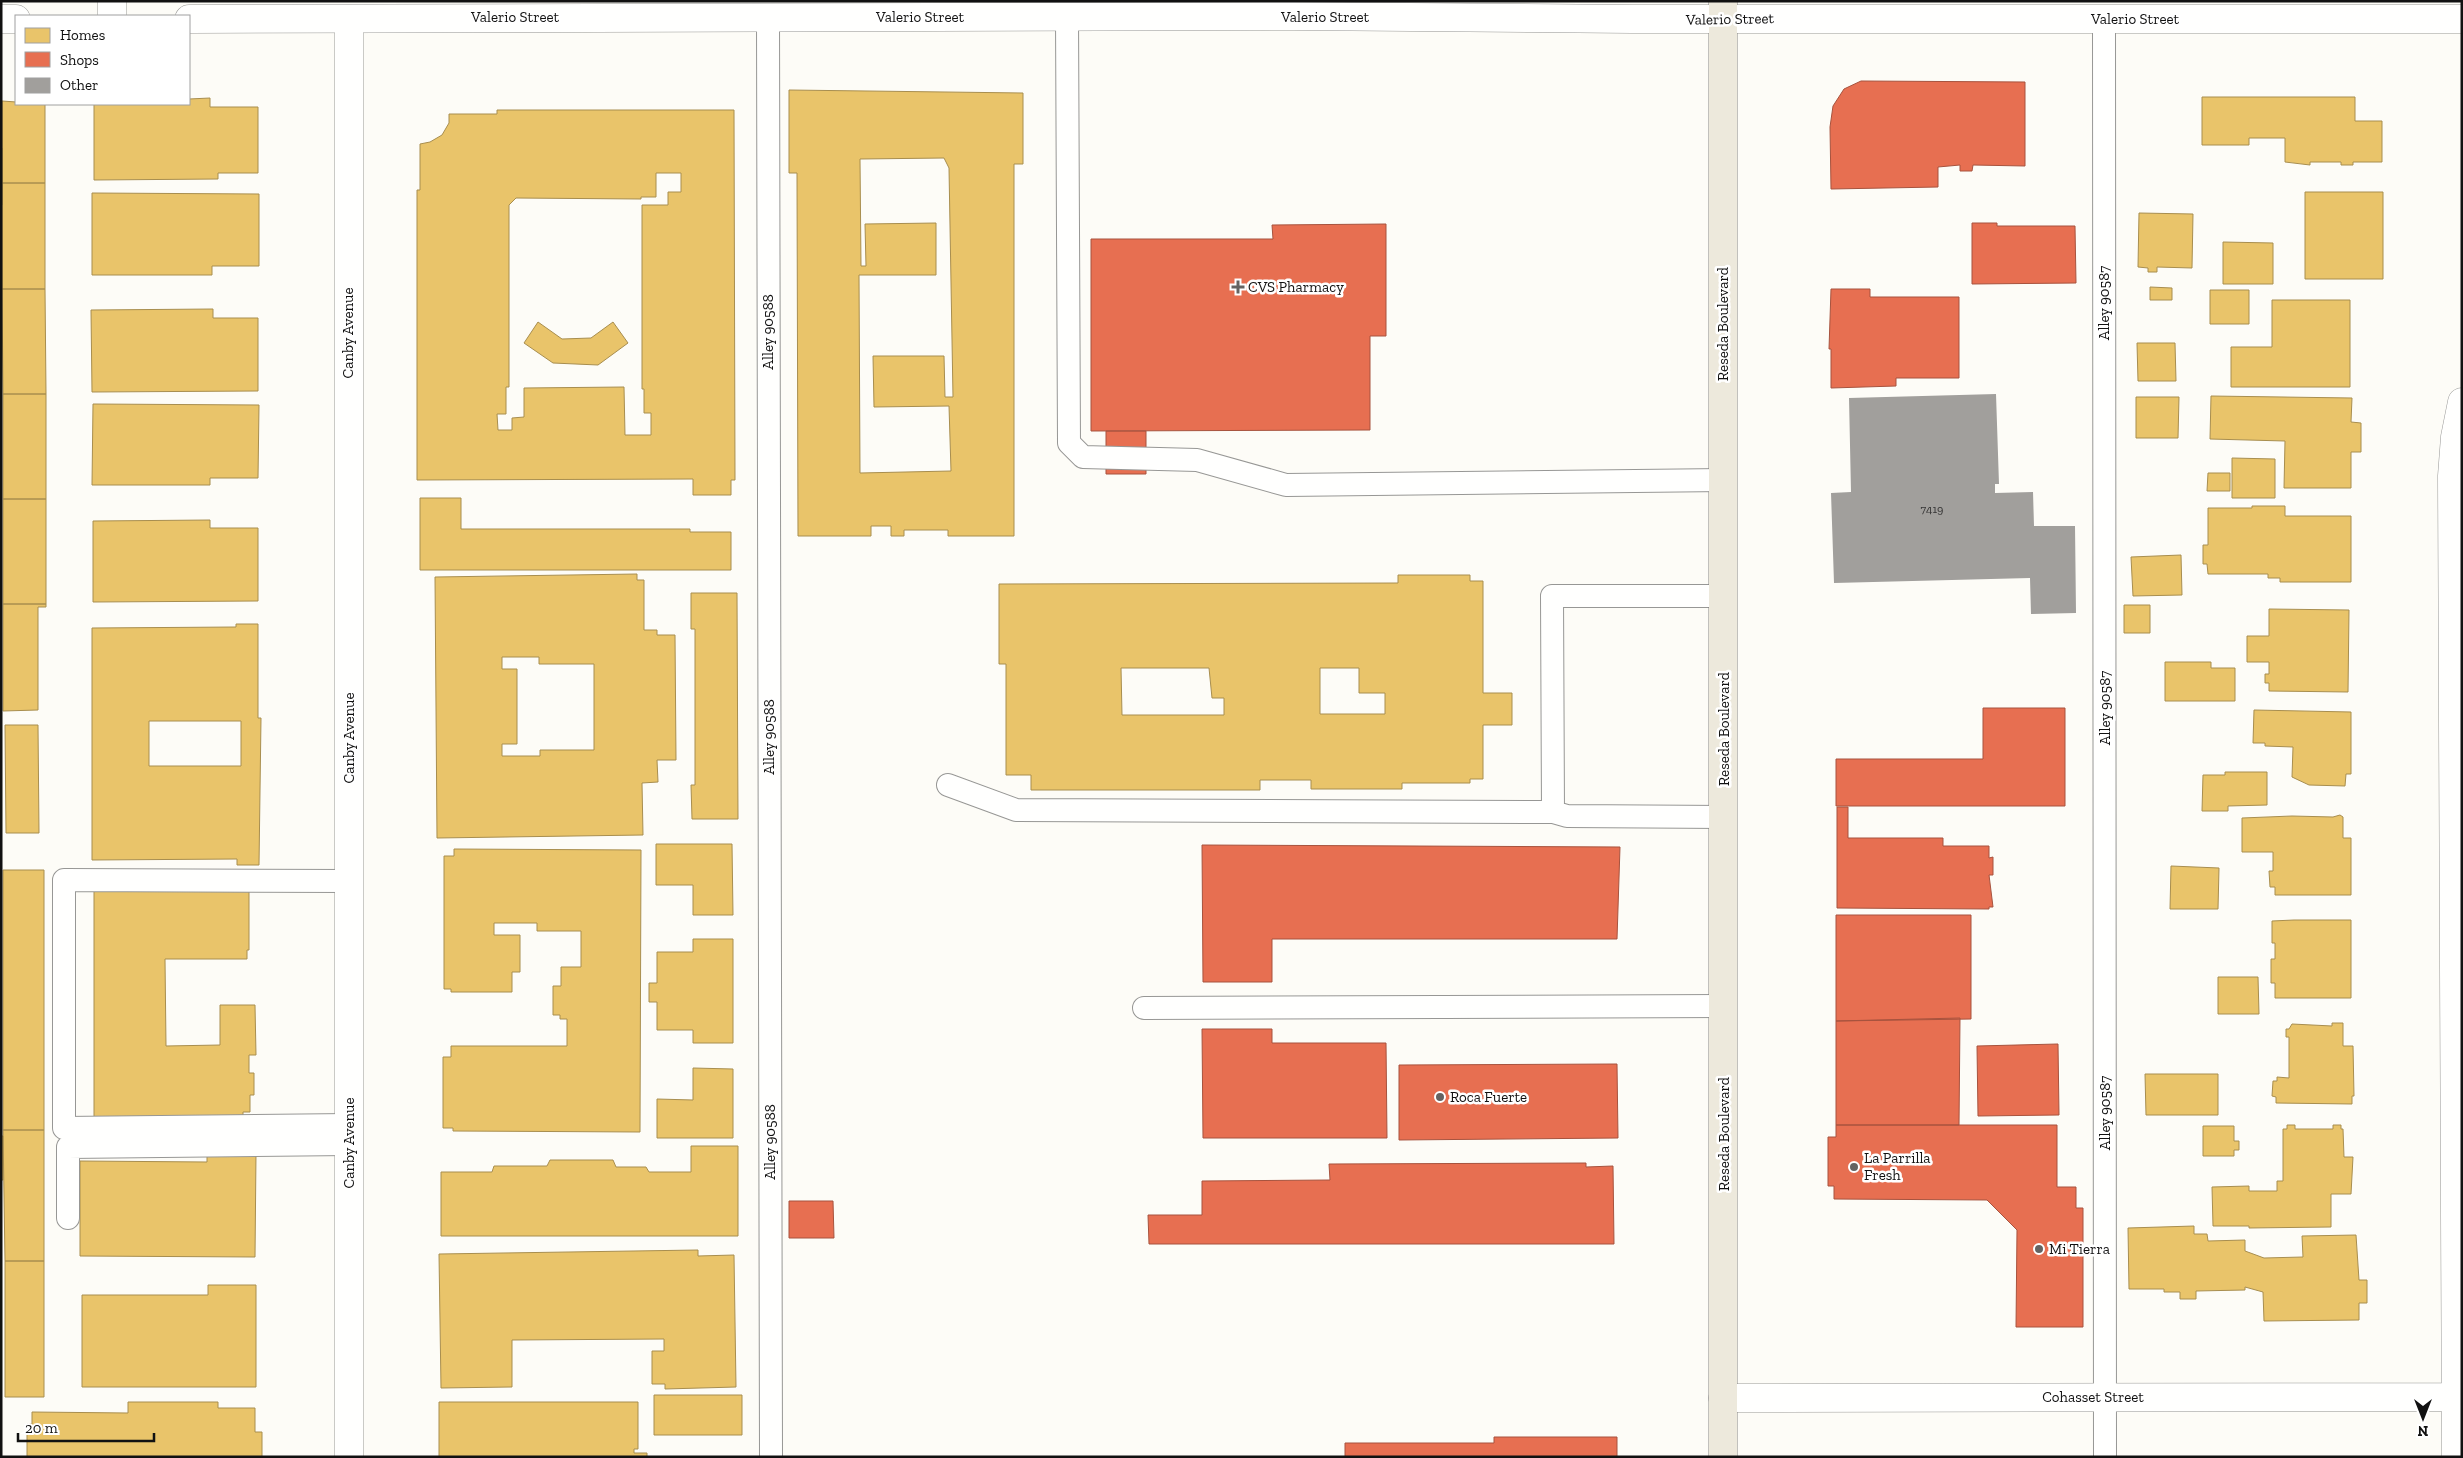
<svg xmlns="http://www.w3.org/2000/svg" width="2463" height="1458" font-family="'Zilla Slab',serif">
  <rect width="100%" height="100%" fill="#fdfcf7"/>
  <path fill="#e9c46a" stroke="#a88e4f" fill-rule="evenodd" d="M 789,90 L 1023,93 L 1023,164 L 1014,164 L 1014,536 L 948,536 L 948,530 L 904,530 L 904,536 L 891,536 L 891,526 L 871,526 L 871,536 L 798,536 L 797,173 L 789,173 ZM 944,158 L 949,168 L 953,397 L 945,397 L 944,356 L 873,356 L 874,407 L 949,406 L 951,471 L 860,473 L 859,275 L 936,275 L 936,223 L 865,224 L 866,266 L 861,266 L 860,159 Z
    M 2202,97 L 2355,97 L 2355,121 L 2382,121 L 2382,162 L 2353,162 L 2353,165 L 2341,165 L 2341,162 L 2310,162 L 2310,165 L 2285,162 L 2285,138 L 2249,138 L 2249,145 L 2202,145 Z
    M 210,98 L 210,107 L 258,107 L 258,173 L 218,173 L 218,179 L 94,180 L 94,104 L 189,104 L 189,99 Z
    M 2,101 L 45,104 L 45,183 L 2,183 Z
    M 497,110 L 734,110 L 735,480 L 731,480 L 731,495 L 693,495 L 693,479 L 417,480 L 417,190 L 420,190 L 420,144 L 430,142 L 442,135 L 449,123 L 449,114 L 497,114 ZM 656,173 L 681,173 L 681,192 L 668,192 L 668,205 L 642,205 L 642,389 L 644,389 L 644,413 L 651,413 L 651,435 L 625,435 L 624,387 L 524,388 L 524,417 L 512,418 L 512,430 L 498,430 L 497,414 L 506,414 L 506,387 L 509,387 L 509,205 L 516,198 L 641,199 L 641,197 L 656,197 Z
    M 1,148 L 2,148 L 2,205 L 1,205 Z
    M 2,183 L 45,183 L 45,289 L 2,289 Z
    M 2305,192 L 2383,192 L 2383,279 L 2305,279 Z
    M 92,193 L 259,194 L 259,266 L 212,266 L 212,275 L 92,275 Z
    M 2139,213 L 2193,214 L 2192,268 L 2157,267 L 2157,272 L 2148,272 L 2148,268 L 2138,267 Z
    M 2223,242 L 2273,243 L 2273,284 L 2223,284 Z
    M 2150,287 L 2172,288 L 2172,300 L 2150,300 Z
    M 2,289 L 45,289 L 46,394 L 3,394 Z
    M 2210,290 L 2249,290 L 2249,324 L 2210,324 Z
    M 2272,300 L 2350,300 L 2350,387 L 2231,387 L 2231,347 L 2272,347 Z
    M 213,309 L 213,318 L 258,318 L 258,391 L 92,392 L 91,310 Z
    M 538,322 L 562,339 L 591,338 L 613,322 L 628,343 L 598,365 L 553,363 L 524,343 Z
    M 2137,343 L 2175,343 L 2176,381 L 2138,381 Z
    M 3,394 L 46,394 L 46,499 L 3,499 Z
    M 2211,396 L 2352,398 L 2351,422 L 2361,423 L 2361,452 L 2351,452 L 2351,488 L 2284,488 L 2285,441 L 2210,439 Z
    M 2136,397 L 2179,397 L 2178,438 L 2136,438 Z
    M 93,404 L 259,405 L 258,478 L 210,478 L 210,485 L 92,485 Z
    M 2232,458 L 2275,459 L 2275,498 L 2232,498 Z
    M 2208,473 L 2230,473 L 2230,491 L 2207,491 Z
    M 420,498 L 461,498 L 461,529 L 690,529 L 690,532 L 731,532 L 731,570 L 420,570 Z
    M 3,499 L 46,499 L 46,604 L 3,604 Z
    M 2252,506 L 2285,506 L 2285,516 L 2351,516 L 2351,582 L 2280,582 L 2280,578 L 2268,578 L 2268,574 L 2208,574 L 2207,564 L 2203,564 L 2203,545 L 2208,545 L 2208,508 L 2252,508 Z
    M 210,520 L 210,528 L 258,528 L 258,601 L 93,602 L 93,521 Z
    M 2181,555 L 2182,595 L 2133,596 L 2131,557 Z
    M 637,574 L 637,580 L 644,580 L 644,630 L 657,630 L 657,635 L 675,635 L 676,760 L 657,760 L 658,782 L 642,783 L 643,835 L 437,838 L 435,577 ZM 502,657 L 539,657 L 539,664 L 594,664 L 594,750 L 540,750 L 540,756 L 502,756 L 502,744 L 517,744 L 517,669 L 502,669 Z
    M 1398,575 L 1470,575 L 1470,581 L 1483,581 L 1483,693 L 1512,693 L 1512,725 L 1483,725 L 1483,779 L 1470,779 L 1470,783 L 1402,783 L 1402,789 L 1311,789 L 1311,780 L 1260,780 L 1260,790 L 1031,790 L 1031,775 L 1006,775 L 1006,664 L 999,664 L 999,584 L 1398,583 ZM 1121,668 L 1209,668 L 1212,698 L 1224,698 L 1224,715 L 1122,715 ZM 1320,668 L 1359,668 L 1359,693 L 1385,693 L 1385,714 L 1320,714 Z
    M 691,593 L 737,593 L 738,819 L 692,819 L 691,785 L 695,785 L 695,629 L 691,629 Z
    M 3,604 L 46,604 L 46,607 L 38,607 L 38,710 L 3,711 Z
    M 2124,605 L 2150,605 L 2150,633 L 2124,633 Z
    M 2269,609 L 2349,610 L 2348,692 L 2269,691 L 2269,683 L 2265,683 L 2265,674 L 2269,674 L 2269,662 L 2247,662 L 2247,636 L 2269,636 Z
    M 236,624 L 258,624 L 258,718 L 261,718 L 259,865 L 237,865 L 237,859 L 92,860 L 92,628 L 236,627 ZM 149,721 L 241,721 L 241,766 L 149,766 Z
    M 2165,662 L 2211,662 L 2211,668 L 2235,668 L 2235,701 L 2165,701 Z
    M 2254,710 L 2351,712 L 2351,774 L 2346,774 L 2345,786 L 2309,785 L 2292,777 L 2293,747 L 2265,746 L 2265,743 L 2253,743 Z
    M 5,725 L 38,725 L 39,833 L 6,833 Z
    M 2225,772 L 2267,772 L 2267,805 L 2228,806 L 2228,811 L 2202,811 L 2203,775 L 2225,775 Z
    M 2340,815 L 2343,817 L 2343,838 L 2351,838 L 2351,895 L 2275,895 L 2275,887 L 2270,887 L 2269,871 L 2273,871 L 2273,852 L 2242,852 L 2242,818 L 2292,816 L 2333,817 Z
    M 656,844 L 732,844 L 733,915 L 693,915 L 693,885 L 656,885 Z
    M 454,849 L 641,850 L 640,1132 L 453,1131 L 453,1128 L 443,1128 L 443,1057 L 451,1057 L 451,1046 L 567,1046 L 567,1019 L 560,1019 L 560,1015 L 553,1015 L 553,986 L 561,986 L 561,967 L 581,967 L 581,931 L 537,931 L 537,923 L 494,923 L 494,935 L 520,935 L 520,972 L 512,972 L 512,992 L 451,992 L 451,989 L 444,989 L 444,856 L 454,856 Z
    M 2171,866 L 2219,868 L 2218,909 L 2170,909 Z
    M 3,870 L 44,870 L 44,1130 L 3,1130 Z
    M 94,888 L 249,891 L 249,950 L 247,950 L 247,959 L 165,959 L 166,1046 L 220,1045 L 220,1005 L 255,1005 L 256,1055 L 249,1055 L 249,1073 L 254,1073 L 254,1095 L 250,1095 L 250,1112 L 243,1112 L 243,1117 L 94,1117 Z
    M 2294,920 L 2351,920 L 2351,998 L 2275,998 L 2275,983 L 2271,983 L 2271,959 L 2275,959 L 2275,943 L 2272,943 L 2272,921 Z
    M 693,939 L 733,939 L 733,1043 L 693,1043 L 693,1030 L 657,1030 L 657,1002 L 649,1002 L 649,983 L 657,983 L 657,952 L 693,952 Z
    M 2218,977 L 2258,977 L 2259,1014 L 2218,1014 Z
    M 2332,1023 L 2343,1023 L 2343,1046 L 2353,1046 L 2354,1096 L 2352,1096 L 2352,1104 L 2276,1103 L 2276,1097 L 2272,1096 L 2273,1081 L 2277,1081 L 2277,1077 L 2289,1078 L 2289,1037 L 2286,1037 L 2286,1029 L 2289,1029 L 2292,1024 L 2332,1026 Z
    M 693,1068 L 733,1069 L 733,1138 L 657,1138 L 657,1099 L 693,1100 Z
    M 2145,1074 L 2218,1074 L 2218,1115 L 2146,1115 Z
    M 2287,1125 L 2295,1125 L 2295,1129 L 2333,1129 L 2333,1125 L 2341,1125 L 2341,1129 L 2343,1129 L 2344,1157 L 2353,1157 L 2351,1194 L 2331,1194 L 2331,1227 L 2249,1228 L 2249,1226 L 2213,1226 L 2212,1187 L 2249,1186 L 2249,1191 L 2277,1191 L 2277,1181 L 2283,1181 L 2283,1129 L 2287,1129 Z
    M 2203,1126 L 2234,1126 L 2234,1141 L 2239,1141 L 2239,1150 L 2234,1150 L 2234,1156 L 2203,1156 Z
    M 3,1130 L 44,1130 L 44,1261 L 5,1261 Z
    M 1,1136 L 3,1136 L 3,1180 L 1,1180 Z
    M 691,1146 L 738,1146 L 738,1236 L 441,1236 L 441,1172 L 492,1172 L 494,1166 L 547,1166 L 550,1160 L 613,1160 L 616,1167 L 646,1167 L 649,1172 L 691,1172 Z
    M 207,1153 L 256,1153 L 255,1257 L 80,1256 L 80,1161 L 207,1162 Z
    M 2194,1226 L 2194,1234 L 2207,1234 L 2208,1241 L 2245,1240 L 2245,1251 L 2264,1258 L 2303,1257 L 2302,1236 L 2356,1235 L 2359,1280 L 2367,1280 L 2367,1303 L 2359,1303 L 2359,1320 L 2264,1321 L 2263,1292 L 2245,1287 L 2245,1290 L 2196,1291 L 2196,1299 L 2180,1299 L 2180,1292 L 2164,1292 L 2164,1289 L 2129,1289 L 2128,1228 Z
    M 698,1250 L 698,1256 L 734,1255 L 736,1387 L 665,1389 L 665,1384 L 652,1384 L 652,1351 L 664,1351 L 664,1339 L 512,1340 L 512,1387 L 441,1388 L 439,1254 Z
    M 5,1261 L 44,1261 L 44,1397 L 5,1397 Z
    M 208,1285 L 256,1285 L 256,1387 L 82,1387 L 82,1295 L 208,1295 Z
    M 654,1395 L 742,1395 L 742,1435 L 654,1435 Z
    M 128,1402 L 218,1402 L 218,1408 L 255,1408 L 255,1432 L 262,1432 L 262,1457 L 27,1457 L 27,1424 L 32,1424 L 32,1412 L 128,1413 Z
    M 439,1402 L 638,1402 L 638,1449 L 634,1449 L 634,1453 L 647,1453 L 647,1457 L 439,1457 Z"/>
  <path fill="#e76f51" stroke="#a7533e" d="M 1861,81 L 2025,82 L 2025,166 L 1973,165 L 1972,171 L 1960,171 L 1960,165 L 1938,167 L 1938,187 L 1831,189 L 1830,127 L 1833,106 L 1844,89 Z
    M 1972,223 L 1997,223 L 1997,226 L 2075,226 L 2076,283 L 1972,284 Z
    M 1386,224 L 1386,336 L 1370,336 L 1370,430 L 1091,431 L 1091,239 L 1273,239 L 1272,225 Z
    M 1831,289 L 1870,289 L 1870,297 L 1959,297 L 1959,378 L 1896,378 L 1896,386 L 1831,388 L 1831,349 L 1829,349 Z
    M 1106,431 L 1146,431 L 1146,474 L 1106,474 Z
    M 1983,708 L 2065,708 L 2065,806 L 1836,806 L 1836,759 L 1983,759 Z
    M 1837,807 L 1848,807 L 1848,838 L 1943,838 L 1943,846 L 1989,846 L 1989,858 L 1993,857 L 1993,875 L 1989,875 L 1993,907 L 1989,907 L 1989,909 L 1837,908 Z
    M 1202,845 L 1620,847 L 1617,939 L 1272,939 L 1272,982 L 1203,982 Z
    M 1836,915 L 1971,915 L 1971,1019 L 1836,1021 Z
    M 1960,1018 L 1959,1125 L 1836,1125 L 1836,1021 Z
    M 1202,1029 L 1272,1029 L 1272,1043 L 1386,1043 L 1387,1138 L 1203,1138 Z
    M 2058,1044 L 2059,1115 L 1978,1116 L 1977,1046 Z
    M 1617,1064 L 1618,1138 L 1399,1140 L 1399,1065 Z
    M 1836,1125 L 2057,1125 L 2057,1187 L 2076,1187 L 2076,1208 L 2083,1208 L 2083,1327 L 2016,1327 L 2017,1230 L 1987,1200 L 1834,1199 L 1834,1186 L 1828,1186 L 1828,1137 L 1836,1137 Z
    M 1586,1163 L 1586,1167 L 1613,1166 L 1614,1244 L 1149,1244 L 1148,1215 L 1202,1215 L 1202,1181 L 1330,1180 L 1329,1164 Z
    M 789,1201 L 833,1201 L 834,1238 L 789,1238 Z
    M 1494,1437 L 1617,1437 L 1617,1457 L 1345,1457 L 1345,1443 L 1494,1443 Z"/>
  <path fill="#a19f9c" d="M 1996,394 L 1999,484 L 1995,484 L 1995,493 L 2033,492 L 2034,526 L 2075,526 L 2076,613 L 2031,614 L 2030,578 L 1834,583 L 1831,493 L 1851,492 L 1849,398 Z"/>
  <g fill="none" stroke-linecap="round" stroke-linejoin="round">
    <g stroke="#979795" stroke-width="24">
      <path id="service" d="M 768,17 L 771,1457
        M 1067,17 L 1069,443 L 1083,457 L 1197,460 L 1286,485 L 1724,480
        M 2104,19 L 2105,1457
        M 948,785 L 1016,810 L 1553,812 L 1567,816 L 1725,817
        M 1553,812 L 1552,596 L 1724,596
        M 349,881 L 64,880 L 64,1128 L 349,1125
        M 1144,1008 L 1724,1006
        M 68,1218 L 68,1147 L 349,1144"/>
    </g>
    <g stroke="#979795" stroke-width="29">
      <path id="minor" d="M 112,1 L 112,16
        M 349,19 L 349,1457
        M 1723,1398 L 2462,1397
        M 2456,1457 L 2452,476 L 2455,437 L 2462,402"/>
    </g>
    <g stroke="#979795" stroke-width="29">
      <path id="tertiary" d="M 1,19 L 16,19
        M 189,19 L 1294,16 L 1632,19 L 2462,19"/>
    </g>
    <g stroke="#858482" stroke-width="29">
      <path id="primary" d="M 1723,1 L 1723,1457"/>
    </g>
    <use href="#service" stroke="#fffffe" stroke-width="22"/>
    <use href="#minor" stroke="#fffffe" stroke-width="28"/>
    <use href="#tertiary" stroke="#fffffe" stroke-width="28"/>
    <use href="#primary" stroke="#ede9dc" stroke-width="28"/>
  </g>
  <g fill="#646362" stroke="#fff" stroke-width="2">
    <path d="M1235.5 279.5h5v5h5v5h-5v5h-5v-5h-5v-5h5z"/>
    <circle cx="1440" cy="1097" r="5"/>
    <circle cx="1854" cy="1167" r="5"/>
    <circle cx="2039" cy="1249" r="5"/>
  </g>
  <g text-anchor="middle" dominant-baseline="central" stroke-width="5" stroke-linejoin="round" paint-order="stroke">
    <g font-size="12" fill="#353434">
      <text x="1932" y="509">7419</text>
    </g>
    <g font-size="15" fill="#111" stroke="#fff">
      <text x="515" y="17">Valerio Street</text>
      <text x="920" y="17">Valerio Street</text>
      <text x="1325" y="17">Valerio Street</text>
      <text transform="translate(1730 19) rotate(-1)">Valerio Street</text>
      <text x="2135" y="19">Valerio Street</text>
      <text transform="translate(2104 303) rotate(-90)">Alley 90587</text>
      <text transform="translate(1723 324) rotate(-90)">Reseda Boulevard</text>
      <text transform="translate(768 332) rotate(-90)">Alley 90588</text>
      <text transform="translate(348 333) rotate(-90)">Canby Avenue</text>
      <text transform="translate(2105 708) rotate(-90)">Alley 90587</text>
      <text transform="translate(1724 729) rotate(-90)">Reseda Boulevard</text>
      <text transform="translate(769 737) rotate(-90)">Alley 90588</text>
      <text transform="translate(349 738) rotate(-90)">Canby Avenue</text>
      <text transform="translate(2105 1113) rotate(-90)">Alley 90587</text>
      <text transform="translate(1724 1134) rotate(-90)">Reseda Boulevard</text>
      <text transform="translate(770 1142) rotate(-90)">Alley 90588</text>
      <text transform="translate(349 1143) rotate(-90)">Canby Avenue</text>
      <text x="2093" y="1397">Cohasset Street</text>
    </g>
    <g font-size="15" fill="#111" stroke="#fff" text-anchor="start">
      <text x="1248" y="287">CVS Pharmacy</text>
      <text x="1450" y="1097">Roca Fuerte</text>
      <text x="1864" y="1158">La Parrilla<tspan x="1864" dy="17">Fresh</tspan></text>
      <text x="2049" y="1249">Mi Tierra</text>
    </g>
  </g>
  <rect width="2463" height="1458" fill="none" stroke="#111111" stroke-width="5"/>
  <rect x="15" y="15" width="175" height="90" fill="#ffffff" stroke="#a0a0a0"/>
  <rect x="25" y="28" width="25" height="15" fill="#e9c46a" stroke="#a0a0a0"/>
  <text x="60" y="40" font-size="15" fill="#111111">Homes</text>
  <rect x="25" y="52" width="25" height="15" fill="#e76f51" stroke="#a0a0a0"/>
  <text x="60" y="65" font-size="15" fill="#111111">Shops</text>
  <rect x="25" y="78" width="25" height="15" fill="#a19f9c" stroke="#a0a0a0"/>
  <text x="60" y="90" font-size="15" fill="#111111">Other</text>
  <g transform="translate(2423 1418) rotate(180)" stroke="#ffffff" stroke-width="4" paint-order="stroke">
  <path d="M0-4L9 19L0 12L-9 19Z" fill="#111111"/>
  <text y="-8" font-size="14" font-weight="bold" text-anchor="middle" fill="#111111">N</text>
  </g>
  <path d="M18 1433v8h136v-8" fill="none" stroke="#111111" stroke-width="2.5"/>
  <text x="25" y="1433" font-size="15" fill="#111111" stroke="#ffffff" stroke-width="4" paint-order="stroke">20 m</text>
</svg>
